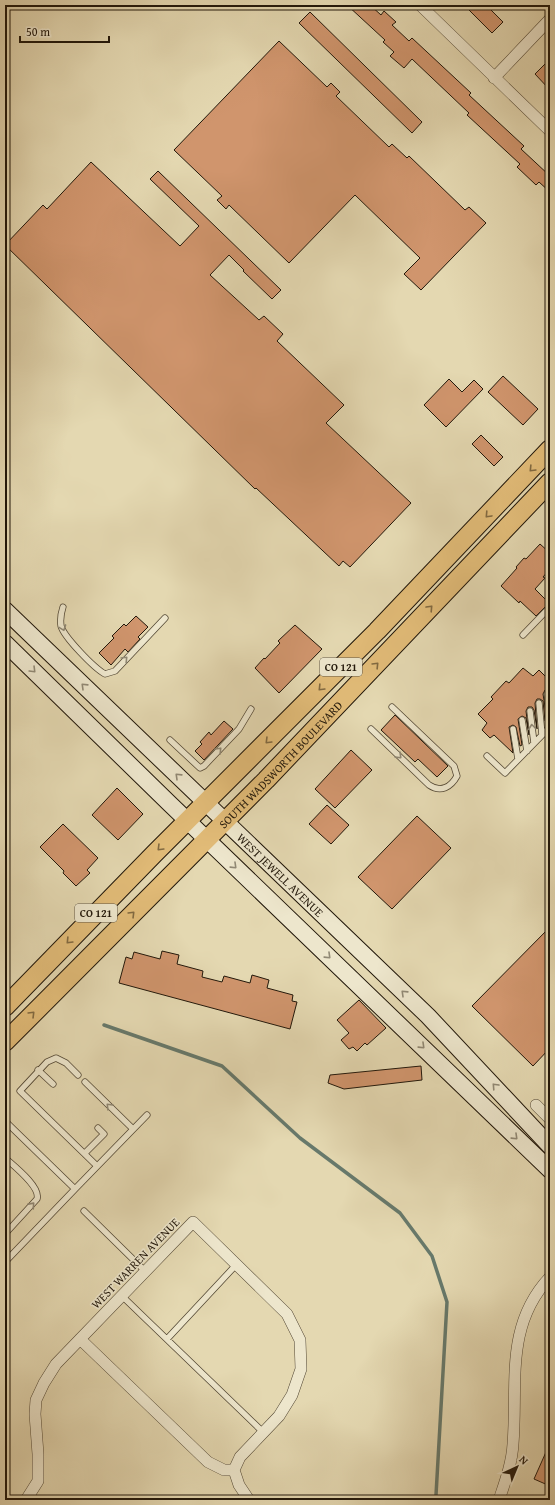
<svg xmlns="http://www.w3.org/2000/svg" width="555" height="1505" font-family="'Gentium Book Plus',serif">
  <rect width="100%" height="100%" fill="#e4d8b1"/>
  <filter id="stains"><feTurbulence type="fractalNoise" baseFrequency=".005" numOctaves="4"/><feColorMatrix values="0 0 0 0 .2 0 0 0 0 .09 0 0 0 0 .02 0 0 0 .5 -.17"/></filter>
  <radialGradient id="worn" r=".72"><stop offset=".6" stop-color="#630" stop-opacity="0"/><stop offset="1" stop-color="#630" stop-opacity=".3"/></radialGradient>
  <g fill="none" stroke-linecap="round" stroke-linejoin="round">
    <path stroke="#67796b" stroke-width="3.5" d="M 104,1025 L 222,1066 L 300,1138 L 400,1213 L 432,1256 L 447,1302 L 436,1495 L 438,1500"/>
  </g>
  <path fill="#d0956d" stroke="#21170a" d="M 347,5 L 370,5 L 381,15 L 384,11 L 396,22 L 392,25 L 409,41 L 412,38 L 471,93 L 469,95 L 524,146 L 521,149 L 550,176 L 550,192 L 539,182 L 536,185 L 517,167 L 520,164 L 467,115 L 469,113 L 412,59 L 404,68 L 390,56 L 394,52 L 383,42 L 385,40 Z
    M 464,5 L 486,5 L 503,22 L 492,33 Z
    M 310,12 L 422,122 L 412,133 L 299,23 Z
    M 279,41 L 327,87 L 331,83 L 340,92 L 336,96 L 389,147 L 392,144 L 407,158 L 409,156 L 465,210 L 469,207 L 486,223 L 421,290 L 404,274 L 420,258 L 355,195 L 289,263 L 229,205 L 226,209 L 217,200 L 222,196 L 174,150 Z
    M 550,59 L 550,90 L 535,74 Z
    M 91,162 L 180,246 L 199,226 L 150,179 L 158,171 L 281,290 L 272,299 L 243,271 L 244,270 L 229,255 L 210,275 L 259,320 L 264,316 L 283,334 L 277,341 L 344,405 L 326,423 L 411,503 L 350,567 L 343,561 L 339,566 L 256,488 L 255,489 L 5,245 L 43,205 L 47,209 Z
    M 503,376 L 538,409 L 523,425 L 488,392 Z
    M 449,379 L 462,392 L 474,380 L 483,389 L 446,427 L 424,405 Z
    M 481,435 L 503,457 L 494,466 L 472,444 Z
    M 540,544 L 550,553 L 550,569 L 543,577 L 545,578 L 535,589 L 549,603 L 536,616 L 520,601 L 519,603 L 501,586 L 517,568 L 516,567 L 524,558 L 526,559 Z
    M 136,616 L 148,627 L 138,637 L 140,639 L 128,652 L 125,649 L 111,665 L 99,653 L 114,638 L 112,636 L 124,624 L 126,626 Z
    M 295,625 L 322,649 L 279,693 L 255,668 L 264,658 L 265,659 L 280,643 L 278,641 Z
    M 523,668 L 533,676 L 539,670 L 550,681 L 550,691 L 545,690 L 543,694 L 547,719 L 545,721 L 543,701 L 540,699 L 537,699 L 535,703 L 537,729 L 534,710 L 532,707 L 528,707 L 526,711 L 529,735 L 526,718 L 522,716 L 518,719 L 522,745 L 520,746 L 516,727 L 513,725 L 509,727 L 513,753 L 494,735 L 490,738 L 482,730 L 487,723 L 478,714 L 493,699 L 491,697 L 506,681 L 509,683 Z
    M 395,715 L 448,766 L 437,777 L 418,759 L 415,762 L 381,730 Z
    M 224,721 L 233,729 L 204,760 L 195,751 L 202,744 L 200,742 L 209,732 L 211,735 Z
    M 351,750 L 372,770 L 335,808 L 315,789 Z
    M 117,788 L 143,814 L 118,840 L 92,815 Z
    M 327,805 L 349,825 L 331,844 L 309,824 Z
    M 417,816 L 451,848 L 392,909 L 358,877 Z
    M 63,824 L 98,858 L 87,870 L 90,873 L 76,886 L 63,873 L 64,871 L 40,847 Z
    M 550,927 L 550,1048 L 533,1066 L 472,1006 Z
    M 162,951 L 179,955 L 177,964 L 203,971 L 202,977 L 222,982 L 224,976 L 250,983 L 252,975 L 269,980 L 267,988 L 293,995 L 292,1001 L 297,1002 L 290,1029 L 119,983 L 126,957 L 132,959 L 134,952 L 160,959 Z
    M 359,1000 L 386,1028 L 367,1045 L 365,1043 L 357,1051 L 353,1047 L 349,1049 L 341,1040 L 349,1033 L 337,1020 Z
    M 421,1066 L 422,1080 L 344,1089 L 328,1083 L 330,1075 Z
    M 550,1443 L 550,1486 L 534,1479 Z"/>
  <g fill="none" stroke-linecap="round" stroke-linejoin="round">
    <g stroke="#524734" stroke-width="7">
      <path id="service" d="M 63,607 C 61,613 60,619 61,626 C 64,637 94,668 105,674 L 115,671 L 165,618
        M 523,635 L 550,607
        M 547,694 L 550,716
        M 539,703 L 542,735
        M 530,711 L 534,743
        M 522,720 L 527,751
        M 371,729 L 429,785 C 441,793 451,787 457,776 L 454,766 L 392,707
        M 513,729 L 518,759
        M 170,740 L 200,768 L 204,766 L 239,729 L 251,709
        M 487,756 L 505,773 L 550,727
        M 5,984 L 6,992 L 5,995
        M 38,1070 L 53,1084
        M 78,1075 L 66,1063 L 56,1058 L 47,1062 L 20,1091 L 97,1166
        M 85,1082 L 133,1129
        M 5,1121 L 75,1189 L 5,1262
        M 85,1153 L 104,1134 L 98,1128
        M 5,1158 C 14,1166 41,1187 37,1199 L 5,1234
        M 75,1189 L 147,1115
        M 84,1211 L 145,1271
        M 122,1296 L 263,1432
        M 167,1339 L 236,1265"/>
    </g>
    <g stroke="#524734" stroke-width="12">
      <path id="minor" d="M 420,5 L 550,131
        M 494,78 L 550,19
        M 536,1105 L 550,1119
        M 80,1339 L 208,1462 L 224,1470 L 234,1470
        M 26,1500 L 38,1481 L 38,1454 L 35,1414 L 36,1400 L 44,1383 L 56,1364 L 193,1222 L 287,1314 L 300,1340 L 301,1369 L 292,1395 L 279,1416 L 240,1457 L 234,1470 L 239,1485 L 249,1500
        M 499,1500 C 505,1482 512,1463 513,1444 C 518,1384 504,1326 550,1277"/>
    </g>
    <g stroke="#21170a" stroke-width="18">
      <g id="secondary">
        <path id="s1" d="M 5,610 L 428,1016 L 550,1146"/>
        <path d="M 5,643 L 170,804 L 550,1170"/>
      </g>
    </g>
    <g stroke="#21170a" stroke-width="20">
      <g id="primary">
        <path d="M 5,1007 L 155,853 L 377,631 L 550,449"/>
        <path id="s2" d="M 5,1042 L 266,780 L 550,482"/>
      </g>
    </g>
    <use href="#service" stroke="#ede6cc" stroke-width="5.5"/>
    <use href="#minor" stroke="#ede6cc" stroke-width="11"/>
    <use href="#secondary" stroke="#ede6cc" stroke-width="16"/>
    <use href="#primary" stroke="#e2bc78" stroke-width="18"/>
  </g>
  <defs><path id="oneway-chevron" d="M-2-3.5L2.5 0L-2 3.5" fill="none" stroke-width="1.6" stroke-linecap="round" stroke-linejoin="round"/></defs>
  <g stroke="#826a41">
    <use href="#oneway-chevron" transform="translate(532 469) rotate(134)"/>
    <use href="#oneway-chevron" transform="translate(488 515) rotate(133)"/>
    <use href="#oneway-chevron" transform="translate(430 608) rotate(-47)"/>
    <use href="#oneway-chevron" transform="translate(376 665) rotate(-46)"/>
    <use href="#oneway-chevron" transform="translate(321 688) rotate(134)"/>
    <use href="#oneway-chevron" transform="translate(268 741) rotate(135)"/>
    <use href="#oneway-chevron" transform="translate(160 848) rotate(135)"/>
    <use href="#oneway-chevron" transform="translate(132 914) rotate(-45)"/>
    <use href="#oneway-chevron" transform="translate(69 941) rotate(134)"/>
    <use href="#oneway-chevron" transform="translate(32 1014) rotate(-45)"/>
  </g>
  <g stroke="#918975">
    <use href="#oneway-chevron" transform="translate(63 628) rotate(70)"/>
    <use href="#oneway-chevron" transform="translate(125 659) rotate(-46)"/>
    <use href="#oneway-chevron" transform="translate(33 670) rotate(45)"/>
    <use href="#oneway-chevron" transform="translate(84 686) rotate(-136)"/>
    <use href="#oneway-chevron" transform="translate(532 727) rotate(-97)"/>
    <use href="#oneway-chevron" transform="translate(219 750) rotate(-47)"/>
    <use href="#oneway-chevron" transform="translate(399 756) rotate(44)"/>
    <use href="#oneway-chevron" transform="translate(178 776) rotate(-136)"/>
    <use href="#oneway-chevron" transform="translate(234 866) rotate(44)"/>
    <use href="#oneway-chevron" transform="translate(328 956) rotate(44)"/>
    <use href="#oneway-chevron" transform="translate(404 993) rotate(-136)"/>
    <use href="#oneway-chevron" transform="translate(422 1046) rotate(44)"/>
    <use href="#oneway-chevron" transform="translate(495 1086) rotate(-133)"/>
    <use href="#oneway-chevron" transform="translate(109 1106) rotate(-135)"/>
    <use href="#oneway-chevron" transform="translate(515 1137) rotate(44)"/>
    <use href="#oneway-chevron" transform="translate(32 1205) rotate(-48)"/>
  </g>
  <g text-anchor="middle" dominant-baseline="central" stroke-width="3" stroke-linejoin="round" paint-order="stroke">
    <g fill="#ede6cc" stroke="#5e5544" stroke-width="1">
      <rect x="320" y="658" width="42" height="18" rx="3"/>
      <rect x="75" y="904" width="42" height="18" rx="3"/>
    </g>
    <g font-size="11" font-weight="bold" fill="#21170a">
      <text x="341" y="667">CO 121</text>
      <text x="96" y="913">CO 121</text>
    </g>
    <g font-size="12" fill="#21170a" stroke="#ede6cc">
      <text stroke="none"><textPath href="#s2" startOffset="391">SOUTH WADSWORTH BOULEVARD</textPath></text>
      <text stroke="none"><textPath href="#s1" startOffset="382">WEST JEWELL AVENUE</textPath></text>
      <text transform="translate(135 1263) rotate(-46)">WEST WARREN AVENUE</text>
    </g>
  </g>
  <rect width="555" height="1505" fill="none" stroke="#e4d8b1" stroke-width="20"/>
  <rect x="6" y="6" width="543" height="1493" fill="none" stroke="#21170a" stroke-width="2"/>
  <rect x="10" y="10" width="535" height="1485" fill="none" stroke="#21170a"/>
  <g transform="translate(517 1467) rotate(44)" stroke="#ede6cc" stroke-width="3" paint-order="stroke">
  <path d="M0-3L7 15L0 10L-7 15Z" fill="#21170a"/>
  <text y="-6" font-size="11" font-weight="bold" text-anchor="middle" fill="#21170a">N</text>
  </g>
  <path d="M20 36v6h89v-6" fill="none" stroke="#21170a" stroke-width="2"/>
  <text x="26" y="36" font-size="12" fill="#21170a" stroke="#ede6cc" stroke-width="3" paint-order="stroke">50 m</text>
  <rect width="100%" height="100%" filter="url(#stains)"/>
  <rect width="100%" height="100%" fill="url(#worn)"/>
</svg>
